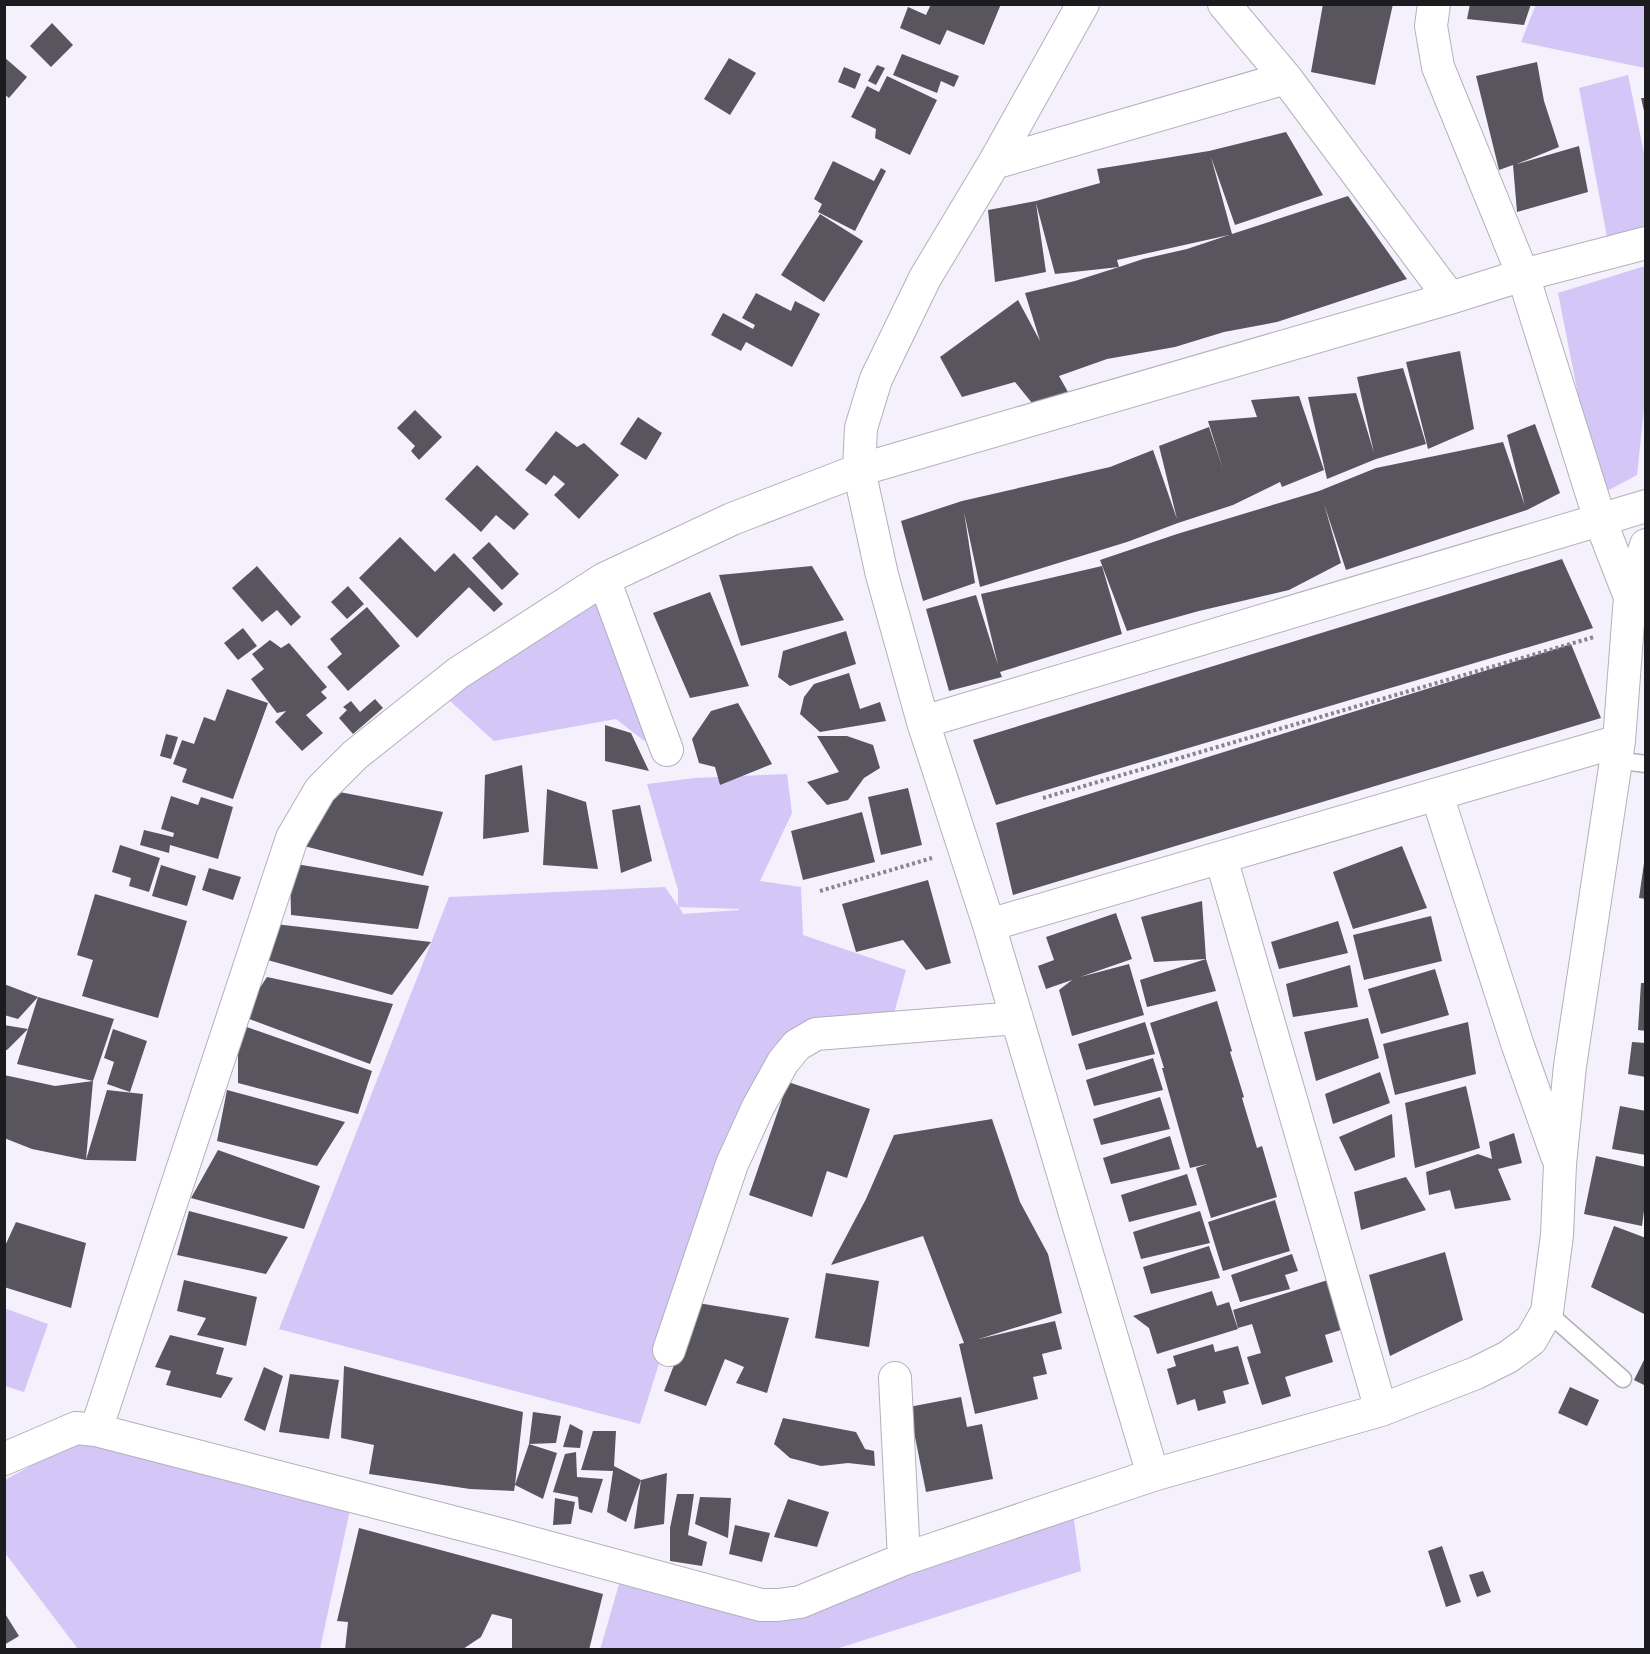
<svg xmlns="http://www.w3.org/2000/svg" width="1650" height="1654" font-family="'Exo 2',sans-serif">
  <rect width="100%" height="100%" fill="#f4f1fd"/>
  <path fill="#d4c6f7" fill-rule="evenodd" d="M 1536,4 L 1645,5 L 1645,68 L 1521,42 Z
    M 1628,75 L 1645,158 L 1645,229 L 1607,237 L 1579,88 Z
    M 1645,266 L 1646,390 L 1637,475 L 1598,496 L 1558,293 Z
    M 596,591 L 653,743 L 643,740 L 616,719 L 494,741 L 449,700 Z
    M 787,774 L 792,813 L 760,881 L 801,887 L 803,935 L 906,970 L 893,1017 L 780,1043 L 726,1151 L 640,1424 L 279,1329 L 449,897 L 665,887 L 678,906 L 678,890 L 647,784 L 695,778 ZM 679,907 L 739,909 L 739,910 L 683,914 Z
    M 4,1308 L 48,1324 L 24,1392 L 5,1386 Z
    M 96,1430 L 353,1496 L 320,1649 L 78,1649 L 5,1553 L 5,1480 Z
    M 1073,1513 L 1081,1571 L 836,1649 L 600,1650 L 619,1584 L 758,1621 Z"/>
  <path fill="#58555e" fill-rule="evenodd" d="M 931,4 L 1001,4 L 984,45 L 947,30 L 940,45 L 900,28 L 908,7 L 926,15 Z
    M 1323,4 L 1393,4 L 1375,85 L 1311,72 Z
    M 1470,4 L 1531,4 L 1524,25 L 1467,19 Z
    M 52,23 L 73,45 L 51,67 L 30,46 Z
    M 902,54 L 959,76 L 954,87 L 941,81 L 937,93 L 893,75 Z
    M 4,57 L 27,77 L 9,98 L 4,94 Z
    M 729,58 L 756,73 L 730,115 L 704,99 Z
    M 1537,62 L 1544,101 L 1559,147 L 1517,164 L 1579,146 L 1588,192 L 1517,212 L 1513,165 L 1499,170 L 1476,76 Z
    M 877,65 L 885,68 L 876,85 L 868,81 Z
    M 844,67 L 861,74 L 855,89 L 838,82 Z
    M 887,76 L 937,100 L 910,155 L 875,138 L 876,129 L 851,117 L 867,86 L 879,92 Z
    M 1641,98 L 1646,98 L 1646,115 L 1645,115 Z
    M 1286,132 L 1323,195 L 1235,225 L 1211,157 L 1232,234 L 1348,196 L 1407,279 L 1277,322 L 1224,332 L 1175,347 L 1107,359 L 1059,376 L 1068,392 L 1032,403 L 1015,382 L 962,397 L 940,357 L 1018,300 L 1040,341 L 1025,293 L 1075,281 L 1119,267 L 1055,274 L 1036,203 L 1046,272 L 995,282 L 988,210 L 1036,201 L 1100,183 L 1097,169 L 1209,151 ZM 1229,235 L 1187,249 L 1143,259 L 1119,267 L 1117,260 Z
    M 833,161 L 874,181 L 881,168 L 886,171 L 855,231 L 818,212 L 822,204 L 814,199 Z
    M 820,214 L 863,241 L 824,302 L 781,275 Z
    M 756,293 L 791,311 L 795,301 L 820,314 L 792,367 L 746,342 L 741,351 L 711,335 L 723,313 L 753,329 L 755,325 L 742,318 Z
    M 1460,351 L 1474,429 L 1428,449 L 1406,362 Z
    M 1403,368 L 1426,444 L 1376,459 L 1327,479 L 1308,397 L 1356,393 L 1374,453 L 1357,377 Z
    M 1299,396 L 1324,470 L 1282,487 L 1280,482 L 1233,505 L 1178,523 L 1127,542 L 980,587 L 964,512 L 975,583 L 923,601 L 901,521 L 962,501 L 1110,467 L 1153,450 L 1177,519 L 1159,446 L 1209,427 L 1223,469 L 1208,421 L 1257,417 L 1251,400 Z
    M 415,410 L 442,437 L 419,460 L 411,451 L 415,446 L 397,428 Z
    M 638,417 L 662,433 L 646,460 L 620,444 Z
    M 1535,424 L 1560,493 L 1527,510 L 1346,570 L 1324,504 L 1341,563 L 1289,590 L 1199,611 L 1127,631 L 1100,560 L 1177,534 L 1319,491 L 1376,468 L 1503,442 L 1525,506 L 1507,435 Z
    M 556,431 L 577,447 L 584,443 L 619,475 L 579,519 L 554,495 L 565,484 L 554,475 L 546,485 L 525,470 Z
    M 477,465 L 529,514 L 514,530 L 496,515 L 481,532 L 445,499 Z
    M 400,537 L 435,572 L 454,553 L 503,604 L 494,612 L 469,587 L 417,638 L 359,578 Z
    M 489,542 L 519,574 L 502,590 L 472,558 Z
    M 1562,559 L 1593,628 L 996,805 L 973,740 Z
    M 257,566 L 301,617 L 291,626 L 277,610 L 262,622 L 232,588 Z
    M 812,566 L 844,620 L 741,646 L 719,575 Z
    M 1102,566 L 1122,634 L 1000,672 L 1002,677 L 949,691 L 926,609 L 976,595 L 998,665 L 981,594 Z
    M 348,586 L 364,604 L 347,619 L 331,602 Z
    M 710,592 L 749,686 L 690,698 L 653,613 Z
    M 367,607 L 400,646 L 348,691 L 327,667 L 342,654 L 330,639 Z
    M 243,628 L 257,646 L 238,660 L 224,643 Z
    M 846,631 L 856,664 L 790,686 L 778,677 L 783,651 Z
    M 270,640 L 281,648 L 289,643 L 327,687 L 321,692 L 327,698 L 306,715 L 323,733 L 302,751 L 275,722 L 286,711 L 277,713 L 251,679 L 264,669 L 252,654 Z
    M 1571,644 L 1601,718 L 1013,895 L 996,823 Z
    M 849,673 L 860,709 L 880,702 L 886,721 L 820,732 L 800,714 L 804,697 L 814,684 Z
    M 227,689 L 268,703 L 233,799 L 182,782 L 187,769 L 173,764 L 182,740 L 194,744 L 204,717 L 215,721 Z
    M 375,699 L 383,708 L 353,734 L 339,718 L 347,710 L 343,707 L 351,701 L 360,712 Z
    M 738,703 L 772,764 L 720,785 L 715,767 L 699,763 L 692,739 L 711,711 Z
    M 605,725 L 631,733 L 649,771 L 605,761 Z
    M 166,734 L 178,737 L 171,759 L 160,756 Z
    M 817,736 L 847,736 L 873,745 L 880,768 L 864,778 L 848,800 L 827,805 L 807,782 L 839,772 Z
    M 522,765 L 529,832 L 483,839 L 485,775 Z
    M 908,788 L 922,845 L 881,855 L 868,797 Z
    M 547,789 L 586,802 L 598,869 L 543,865 Z
    M 329,790 L 443,812 L 423,876 L 300,845 Z
    M 171,796 L 198,805 L 201,797 L 233,807 L 218,859 L 170,845 L 169,853 L 140,845 L 144,830 L 173,837 L 174,833 L 161,829 Z
    M 640,805 L 652,861 L 621,873 L 612,810 Z
    M 862,812 L 875,862 L 803,880 L 791,831 Z
    M 120,845 L 160,858 L 149,892 L 129,886 L 131,878 L 112,872 Z
    M 1402,846 L 1427,908 L 1353,929 L 1333,872 Z
    M 290,863 L 429,886 L 418,929 L 291,915 Z
    M 1644,863 L 1646,863 L 1646,899 L 1639,898 Z
    M 161,865 L 196,876 L 187,906 L 152,896 Z
    M 209,868 L 241,877 L 233,900 L 202,890 Z
    M 928,880 L 951,963 L 926,970 L 903,940 L 856,952 L 842,904 Z
    M 95,894 L 187,921 L 158,1018 L 82,996 L 93,960 L 77,955 Z
    M 1202,901 L 1206,959 L 1154,962 L 1141,917 Z
    M 1116,913 L 1132,959 L 1080,977 L 1129,964 L 1144,1015 L 1072,1036 L 1059,990 L 1072,980 L 1046,989 L 1038,966 L 1054,960 L 1046,937 Z
    M 1431,916 L 1442,961 L 1364,980 L 1353,935 Z
    M 1338,921 L 1348,953 L 1279,969 L 1271,942 Z
    M 275,924 L 431,942 L 392,995 L 264,959 Z
    M 1206,959 L 1216,991 L 1147,1007 L 1140,980 Z
    M 1350,965 L 1358,1007 L 1293,1017 L 1286,984 Z
    M 1435,969 L 1449,1015 L 1381,1034 L 1368,989 Z
    M 267,977 L 393,1004 L 370,1064 L 241,1016 Z
    M 1641,983 L 1646,983 L 1646,1031 L 1638,1030 Z
    M 4,984 L 38,997 L 18,1019 L 4,1015 Z
    M 38,997 L 114,1019 L 93,1081 L 86,1160 L 32,1149 L 4,1138 L 4,1075 L 55,1086 L 93,1081 L 17,1064 L 28,1029 L 7,1050 L 4,1050 L 4,1025 L 28,1029 Z
    M 1217,1001 L 1232,1051 L 1230,1052 L 1244,1097 L 1242,1098 L 1257,1148 L 1262,1146 L 1277,1197 L 1211,1218 L 1196,1168 L 1207,1164 L 1190,1168 L 1162,1068 L 1164,1068 L 1150,1023 Z
    M 1368,1018 L 1379,1058 L 1316,1081 L 1304,1032 Z
    M 1145,1022 L 1155,1054 L 1086,1070 L 1078,1044 Z
    M 1468,1022 L 1476,1074 L 1395,1095 L 1383,1044 Z
    M 238,1024 L 372,1071 L 358,1114 L 238,1083 Z
    M 113,1029 L 147,1041 L 130,1092 L 107,1084 L 114,1062 L 104,1058 Z
    M 1632,1042 L 1646,1043 L 1646,1077 L 1628,1074 Z
    M 1153,1058 L 1163,1090 L 1094,1106 L 1086,1080 Z
    M 1380,1072 L 1390,1103 L 1333,1124 L 1325,1094 Z
    M 788,1082 L 870,1109 L 847,1178 L 827,1171 L 812,1217 L 749,1195 Z
    M 1466,1086 L 1480,1148 L 1415,1168 L 1405,1103 Z
    M 107,1090 L 143,1094 L 136,1161 L 86,1160 Z
    M 227,1090 L 345,1122 L 317,1166 L 217,1141 Z
    M 1160,1097 L 1170,1129 L 1101,1145 L 1093,1119 Z
    M 1620,1106 L 1646,1111 L 1646,1155 L 1612,1149 Z
    M 1392,1114 L 1395,1157 L 1355,1171 L 1339,1137 Z
    M 992,1119 L 1020,1202 L 1048,1254 L 1062,1313 L 979,1339 L 1055,1321 L 1062,1349 L 1042,1354 L 1047,1374 L 1033,1377 L 1038,1399 L 975,1414 L 959,1344 L 964,1343 L 923,1236 L 831,1265 L 866,1199 L 894,1135 Z
    M 1514,1133 L 1522,1163 L 1498,1169 L 1511,1200 L 1455,1209 L 1450,1190 L 1429,1195 L 1426,1172 L 1478,1154 L 1492,1159 L 1489,1142 Z
    M 1170,1136 L 1180,1169 L 1111,1184 L 1103,1158 Z
    M 218,1150 L 320,1186 L 304,1229 L 191,1198 Z
    M 1596,1156 L 1646,1167 L 1646,1196 L 1642,1226 L 1584,1214 Z
    M 1187,1174 L 1197,1205 L 1129,1222 L 1121,1195 Z
    M 1406,1177 L 1426,1210 L 1361,1230 L 1354,1192 Z
    M 1275,1200 L 1290,1251 L 1223,1271 L 1208,1222 Z
    M 189,1211 L 288,1237 L 266,1274 L 177,1255 Z
    M 1200,1211 L 1210,1243 L 1141,1259 L 1133,1232 Z
    M 16,1222 L 86,1243 L 71,1308 L 4,1287 L 4,1248 Z
    M 1614,1226 L 1646,1238 L 1646,1315 L 1591,1287 Z
    M 1209,1246 L 1220,1278 L 1151,1294 L 1143,1267 Z
    M 1445,1252 L 1463,1320 L 1390,1356 L 1369,1275 Z
    M 1292,1254 L 1298,1271 L 1285,1275 L 1290,1289 L 1240,1302 L 1231,1275 Z
    M 826,1273 L 879,1281 L 869,1347 L 815,1338 Z
    M 1331,1279 L 1347,1328 L 1325,1335 L 1333,1362 L 1285,1377 L 1291,1396 L 1262,1405 L 1247,1357 L 1261,1353 L 1252,1324 L 1238,1328 L 1233,1310 Z
    M 184,1280 L 257,1297 L 246,1346 L 197,1335 L 206,1318 L 177,1311 Z
    M 1212,1291 L 1217,1306 L 1229,1302 L 1238,1329 L 1157,1354 L 1149,1328 L 1133,1316 Z
    M 698,1303 L 789,1318 L 767,1393 L 736,1383 L 744,1367 L 725,1359 L 706,1406 L 664,1391 Z
    M 170,1335 L 224,1348 L 216,1374 L 233,1378 L 221,1398 L 166,1385 L 171,1371 L 155,1367 Z
    M 1213,1344 L 1215,1352 L 1238,1346 L 1249,1384 L 1223,1391 L 1226,1403 L 1198,1411 L 1195,1399 L 1177,1405 L 1167,1369 L 1176,1366 L 1173,1356 Z
    M 1646,1356 L 1646,1386 L 1634,1380 Z
    M 344,1366 L 523,1412 L 515,1485 L 529,1444 L 533,1412 L 561,1416 L 556,1443 L 529,1444 L 557,1453 L 543,1499 L 515,1485 L 514,1491 L 470,1489 L 369,1474 L 374,1445 L 341,1438 Z
    M 264,1367 L 283,1376 L 265,1431 L 244,1420 Z
    M 290,1374 L 339,1380 L 329,1439 L 279,1432 Z
    M 1570,1387 L 1599,1400 L 1587,1426 L 1558,1413 Z
    M 961,1397 L 967,1427 L 982,1424 L 993,1479 L 926,1492 L 909,1407 Z
    M 783,1418 L 856,1432 L 865,1449 L 874,1451 L 875,1466 L 848,1463 L 821,1466 L 790,1458 L 774,1444 Z
    M 570,1424 L 583,1431 L 580,1448 L 563,1447 Z
    M 593,1431 L 616,1431 L 614,1466 L 641,1480 L 626,1522 L 607,1512 L 613,1471 L 581,1470 Z
    M 576,1452 L 577,1477 L 603,1479 L 592,1513 L 579,1509 L 578,1497 L 553,1492 L 565,1454 Z
    M 667,1473 L 664,1524 L 634,1529 L 641,1480 Z
    M 677,1494 L 694,1494 L 688,1535 L 707,1542 L 702,1566 L 670,1561 L 670,1528 Z
    M 700,1497 L 731,1498 L 728,1538 L 695,1524 Z
    M 555,1498 L 575,1502 L 571,1524 L 553,1525 Z
    M 788,1499 L 829,1512 L 817,1547 L 774,1537 Z
    M 735,1525 L 770,1533 L 762,1562 L 729,1554 Z
    M 359,1528 L 603,1594 L 589,1650 L 512,1650 L 512,1619 L 492,1614 L 481,1637 L 463,1649 L 345,1650 L 348,1622 L 337,1621 Z
    M 1442,1546 L 1461,1602 L 1446,1607 L 1428,1551 Z
    M 1483,1571 L 1491,1592 L 1477,1597 L 1469,1575 Z
    M 4,1612 L 19,1636 L 4,1645 Z"/>
  <g fill="none" stroke-linecap="round" stroke-linejoin="round">
    <g stroke="#b3b0bb" stroke-width="19">
      <path id="lane" d="M 1615,760 L 1646,764
        M 1547,1312 L 1623,1379"/>
    </g>
    <g stroke="#b3b0bb" stroke-width="34">
      <path id="street" d="M 1083,4 L 994,163 L 925,278 L 876,379 L 861,428 L 859,470 L 882,575 L 923,722 L 989,925 L 1153,1475
        M 1224,4 L 1286,78
        M 1434,4 L 1431,26 L 1438,67 L 1523,275 L 1600,520 L 1630,597
        M 994,163 L 1286,78 L 1450,298
        M 604,579 L 667,750
        M 923,722 L 1646,506
        M 1437,795 L 1518,1046 L 1557,1156
        M 1221,858 L 1381,1410
        M 989,925 L 1619,741
        M 669,1350 L 732,1164 L 758,1107 L 783,1062 L 797,1045 L 816,1034 L 1017,1018
        M 895,1378 L 904,1559
        M 96,1430 L 292,838 L 320,790 L 355,755 L 458,673 L 604,579 L 732,519 L 859,470 L 1450,298 L 1523,275 L 1646,243
        M 4,1459 L 76,1428 L 96,1430 L 499,1534 L 761,1605 L 778,1605 L 800,1602 L 904,1559 L 1153,1475 L 1381,1410 L 1476,1373 L 1508,1357 L 1531,1340 L 1547,1312 L 1557,1235 L 1560,1164 L 1570,1066 L 1619,741 L 1630,597 L 1646,545"/>
    </g>
    <path stroke="#86848c" stroke-width="4" stroke-dasharray="3 3" stroke-linecap="butt" d="M 1043,798 L 1594,637
      M 820,891 L 932,858"/>
    <use href="#lane" stroke="#fff" stroke-width="16"/>
    <use href="#street" stroke="#fff" stroke-width="32"/>
  </g>
  <rect width="1650" height="1654" fill="none" stroke="#1c1b1f" stroke-width="12"/>
</svg>
